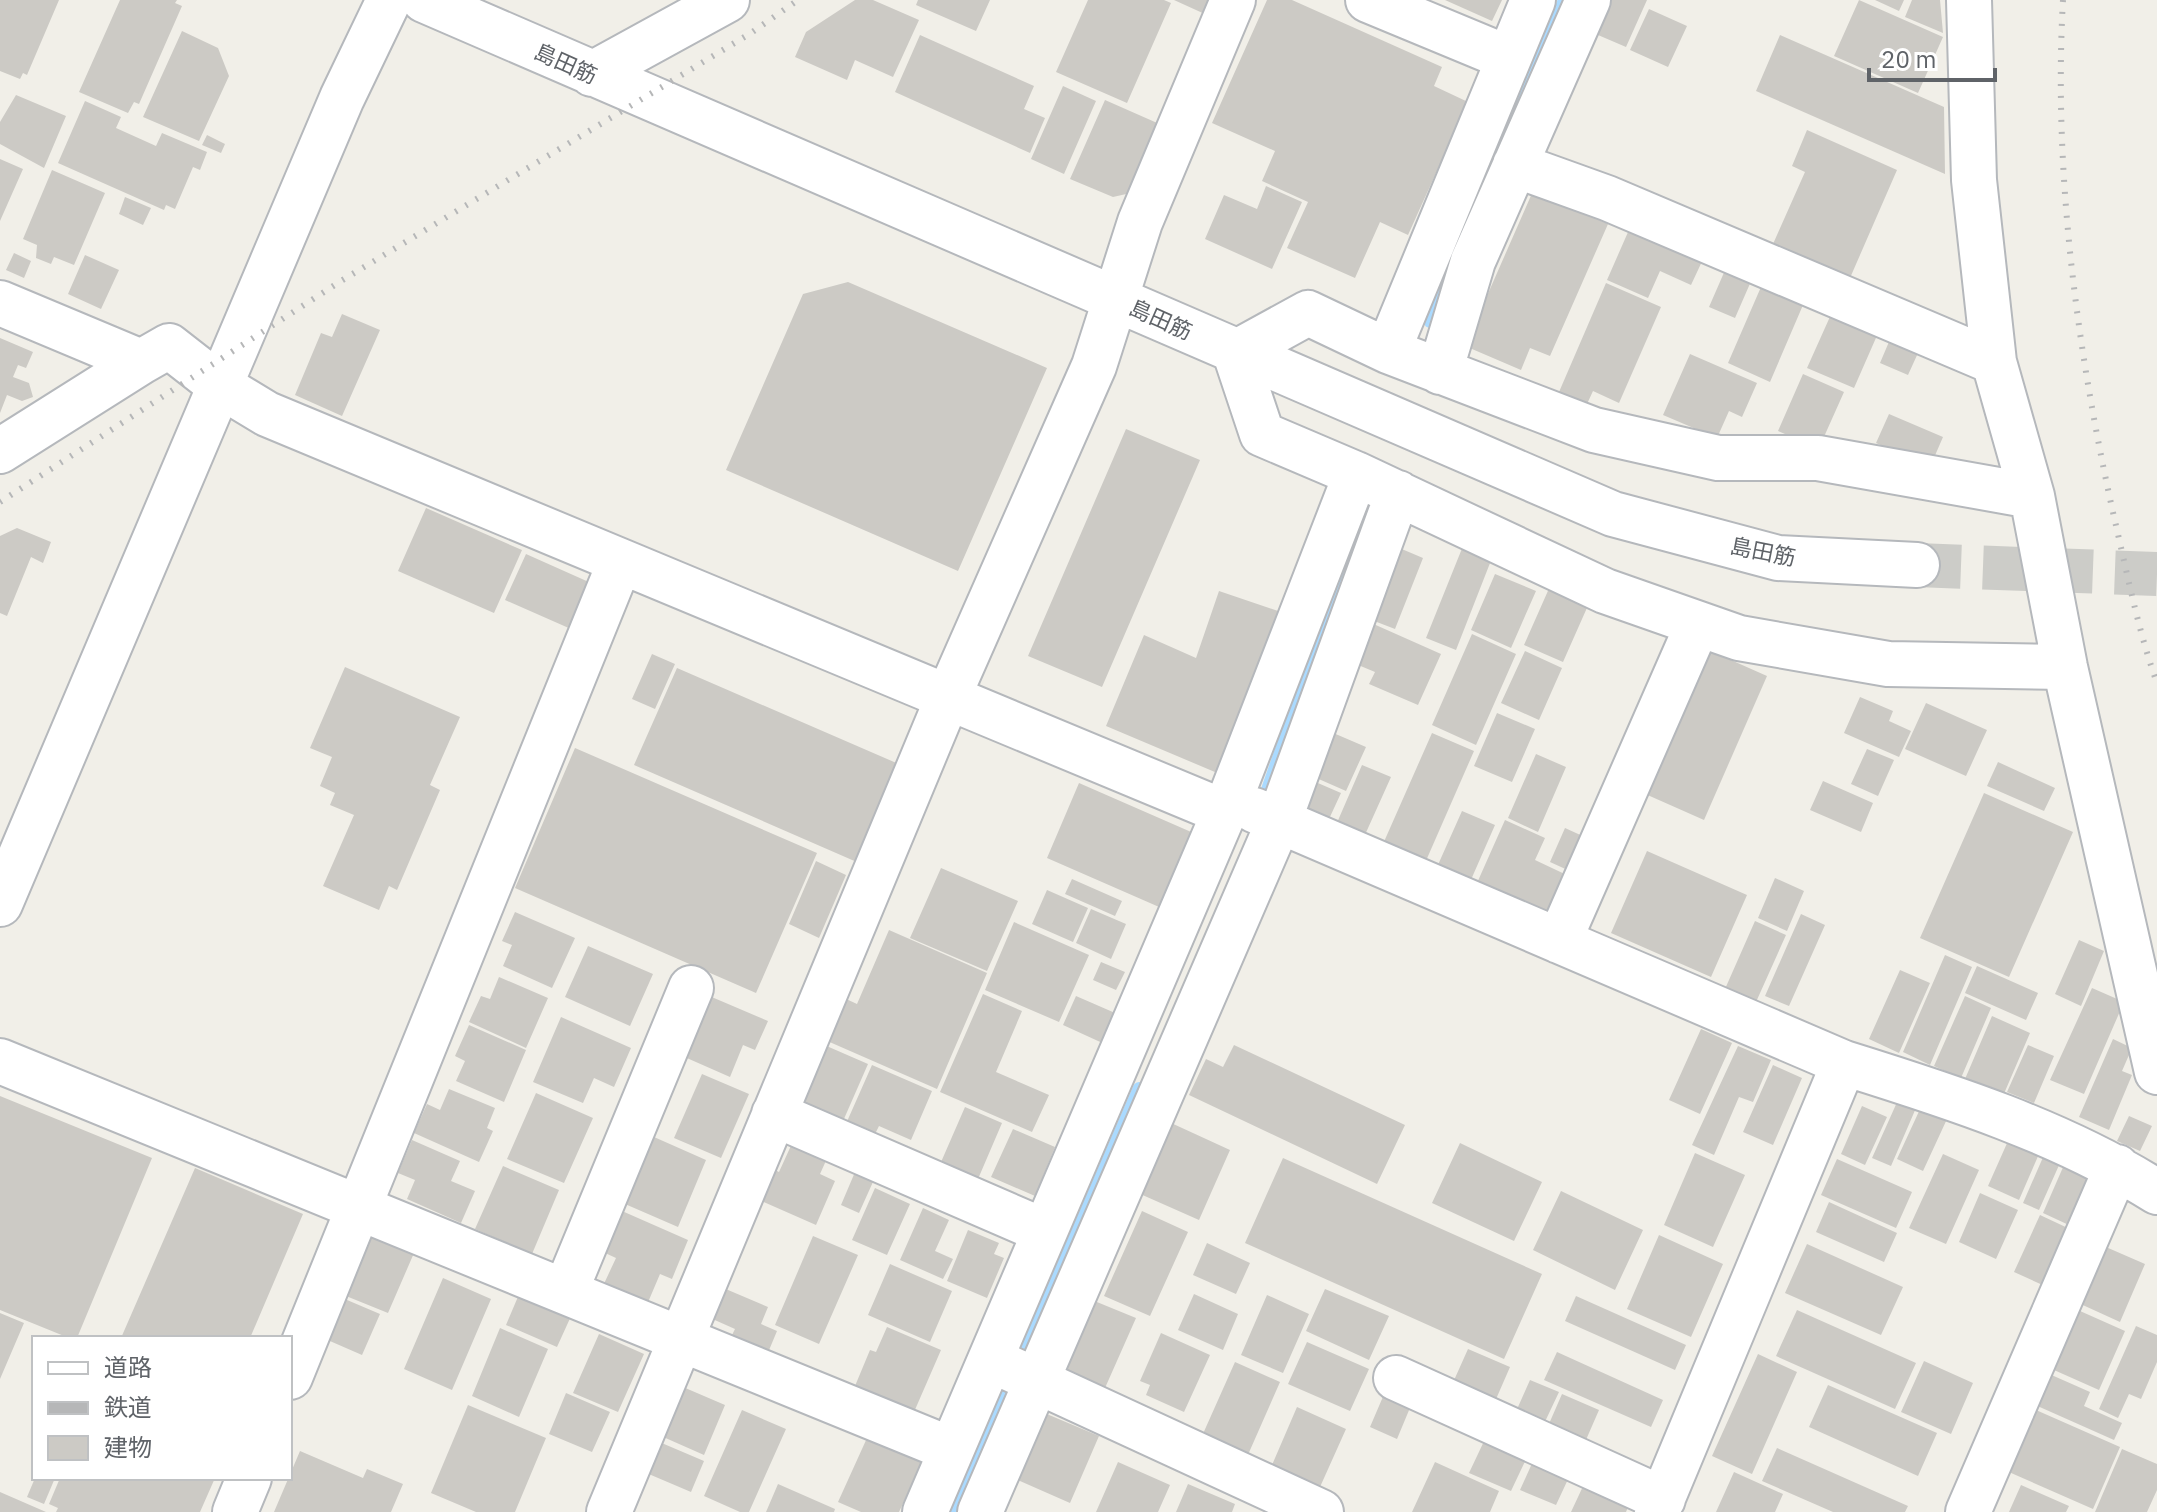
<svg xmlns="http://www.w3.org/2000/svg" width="2157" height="1512" font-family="'IBM Plex Sans','Noto Sans JP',sans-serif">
  <rect width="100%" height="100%" fill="#f1efe8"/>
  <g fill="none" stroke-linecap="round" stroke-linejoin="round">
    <path stroke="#aadaff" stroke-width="12" d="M 1468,221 L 1564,0
      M 1430,322 L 1446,279
      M 1261,807 L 1349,553
      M 956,1512 L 1139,1088"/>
  </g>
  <path fill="#cccac5" d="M 0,0 L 59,0 L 27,75 L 23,73 L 20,79 L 0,71 Z
    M 120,0 L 177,0 L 175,3 L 182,6 L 139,104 L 134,102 L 128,113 L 79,92 Z
    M 855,0 L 873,0 L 919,20 L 893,77 L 855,60 L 847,80 L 795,57 L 806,32 Z
    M 918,0 L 990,0 L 976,31 L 916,5 Z
    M 1088,0 L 1164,0 L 1171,3 L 1127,103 L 1056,72 Z
    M 1174,0 L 1214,0 L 1207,15 Z
    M 1267,0 L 1292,0 L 1442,67 L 1434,86 L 1468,102 L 1408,235 L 1380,222 L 1355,278 L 1287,248 L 1308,202 L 1262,181 L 1275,151 L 1212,123 Z
    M 1445,0 L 1502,0 L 1492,21 Z
    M 1605,0 L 1647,0 L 1626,47 L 1591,32 Z
    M 1859,0 L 1943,37 L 1918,93 L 1834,56 Z
    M 1875,0 L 1904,0 L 1899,11 Z
    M 1912,0 L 1940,0 L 1943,33 L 1905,17 Z
    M 1649,9 L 1687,26 L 1668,67 L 1630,50 Z
    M 182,31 L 218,48 L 229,76 L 199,141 L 143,117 Z
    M 920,35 L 1034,86 L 1024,109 L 1045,118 L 1030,153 L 895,92 Z
    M 1780,35 L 1944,107 L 1945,174 L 1756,91 Z
    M 1063,86 L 1096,101 L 1064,174 L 1031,159 Z
    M 16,95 L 66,116 L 44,168 L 0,144 L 0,122 Z
    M 1105,100 L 1164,126 L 1135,192 L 1113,197 L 1070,179 Z
    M 85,101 L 121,117 L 116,128 L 156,146 L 162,133 L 207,152 L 200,170 L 193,167 L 175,209 L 166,205 L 164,210 L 58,163 Z
    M 1807,130 L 1897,170 L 1850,278 L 1773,244 L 1805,172 L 1792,166 Z
    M 207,135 L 225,144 L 221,153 L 202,145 Z
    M 0,159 L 23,169 L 0,221 Z
    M 52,170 L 105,193 L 74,265 L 54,257 L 51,264 L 36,258 L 37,245 L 23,239 Z
    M 1266,186 L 1302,202 L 1272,269 L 1205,239 L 1224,195 L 1257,209 Z
    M 1533,191 L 1608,224 L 1550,356 L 1530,348 L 1521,370 L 1465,346 Z
    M 125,197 L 151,208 L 143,225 L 119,214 Z
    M 1632,223 L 1705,255 L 1691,285 L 1660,271 L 1648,298 L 1607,280 Z
    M 14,253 L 31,261 L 24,278 L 6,270 Z
    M 85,255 L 119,270 L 101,309 L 68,294 Z
    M 1726,268 L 1752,279 L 1735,318 L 1709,307 Z
    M 1764,280 L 1806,298 L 1770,382 L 1728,363 Z
    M 848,282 L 1047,368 L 958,571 L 726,470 L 803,294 Z
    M 1606,283 L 1661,307 L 1619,403 L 1593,391 L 1587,404 L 1559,392 Z
    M 1833,310 L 1879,331 L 1854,388 L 1807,368 Z
    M 342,314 L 380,330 L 342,416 L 295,395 L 321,333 L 332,337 Z
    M 1894,330 L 1923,342 L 1908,375 L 1880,363 Z
    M 0,338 L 33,352 L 26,368 L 18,365 L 13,377 L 29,383 L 33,397 L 22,401 L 7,395 L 0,413 Z
    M 1690,354 L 1757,383 L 1742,417 L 1729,411 L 1717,438 L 1663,415 Z
    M 1803,374 L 1844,392 L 1823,439 L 1799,440 L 1778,431 Z
    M 1889,414 L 1943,437 L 1930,467 L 1876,443 Z
    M 1126,429 L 1200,460 L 1102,687 L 1028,656 Z
    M 426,508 L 522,550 L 494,613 L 398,571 Z
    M 17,528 L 51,542 L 43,563 L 31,557 L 7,616 L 0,613 L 0,536 Z
    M 1463,546 L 1492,558 L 1456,650 L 1426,638 Z
    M 1397,547 L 1423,558 L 1395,629 L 1369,619 Z
    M 526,554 L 591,583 L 571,629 L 505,600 Z
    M 1495,574 L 1536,591 L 1511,648 L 1471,630 Z
    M 1551,584 L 1590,601 L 1563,662 L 1524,645 Z
    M 1219,591 L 1284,613 L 1222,775 L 1106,726 L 1144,635 L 1196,658 Z
    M 1369,622 L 1441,654 L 1418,705 L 1369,684 L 1375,672 L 1351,662 Z
    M 1472,634 L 1516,654 L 1476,745 L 1432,725 Z
    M 1697,645 L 1767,676 L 1704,820 L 1634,789 Z
    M 1525,651 L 1562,668 L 1539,720 L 1501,703 Z
    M 652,654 L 675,664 L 655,709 L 632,699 Z
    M 345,667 L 460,717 L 430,785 L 440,790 L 397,890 L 389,886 L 379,910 L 323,886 L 354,815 L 330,805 L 335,793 L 320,786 L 332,757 L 310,748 Z
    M 677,668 L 901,765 L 859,863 L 634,765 Z
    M 1860,697 L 1893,711 L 1889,721 L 1911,731 L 1899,757 L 1844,733 Z
    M 1926,703 L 1987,730 L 1966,776 L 1905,749 Z
    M 1497,713 L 1535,729 L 1512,782 L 1474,766 Z
    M 1324,729 L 1366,747 L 1346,791 L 1305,773 Z
    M 1432,733 L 1474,751 L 1425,863 L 1383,844 Z
    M 575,748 L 817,853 L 756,993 L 515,888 Z
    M 1867,749 L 1894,760 L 1878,796 L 1851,784 Z
    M 1536,754 L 1566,767 L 1538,832 L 1508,818 Z
    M 1998,762 L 2055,788 L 2044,811 L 1987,786 Z
    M 1362,765 L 1391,777 L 1364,837 L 1336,825 Z
    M 1304,777 L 1341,793 L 1329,819 L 1307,808 Z
    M 1823,781 L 1873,803 L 1861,832 L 1810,810 Z
    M 1079,783 L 1198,835 L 1166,910 L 1047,858 Z
    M 1984,793 L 2073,832 L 2009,977 L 1920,938 Z
    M 1462,811 L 1495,825 L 1470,882 L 1437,867 Z
    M 1505,820 L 1545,838 L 1535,860 L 1571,877 L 1554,917 L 1477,883 Z
    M 1565,828 L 1587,838 L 1572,872 L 1550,862 Z
    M 1647,851 L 1747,895 L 1711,977 L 1611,933 Z
    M 816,861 L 846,875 L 819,938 L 789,924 Z
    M 941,868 L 1018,901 L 987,971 L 910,938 Z
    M 1775,878 L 1804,891 L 1787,931 L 1758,918 Z
    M 1072,879 L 1122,901 L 1115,916 L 1065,894 Z
    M 1047,890 L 1088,908 L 1073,942 L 1032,924 Z
    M 1091,909 L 1126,924 L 1111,959 L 1076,943 Z
    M 515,912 L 575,938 L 552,988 L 503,966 L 512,945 L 502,941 Z
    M 1801,914 L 1825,925 L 1789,1006 L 1765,996 Z
    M 1755,921 L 1786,935 L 1756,1002 L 1725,989 Z
    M 1014,922 L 1089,955 L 1059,1022 L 985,990 Z
    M 889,930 L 987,973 L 937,1089 L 825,1040 L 844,998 L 857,1004 Z
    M 2079,940 L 2104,951 L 2081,1006 L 2055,994 Z
    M 588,946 L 653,974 L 630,1026 L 565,997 Z
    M 1945,955 L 1972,967 L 1930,1065 L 1903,1052 Z
    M 1101,962 L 1125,972 L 1116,990 L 1093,980 Z
    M 1977,966 L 2038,993 L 2026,1020 L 1965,993 Z
    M 1900,970 L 1930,983 L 1899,1053 L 1869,1039 Z
    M 499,977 L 548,998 L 526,1048 L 469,1022 L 481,996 L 490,999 Z
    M 2092,988 L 2124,1002 L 2084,1094 L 2050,1080 Z
    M 983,994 L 1022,1011 L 996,1072 L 1049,1095 L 1032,1132 L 940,1092 Z
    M 707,995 L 768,1021 L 755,1050 L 743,1045 L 730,1077 L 680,1055 Z
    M 1076,996 L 1122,1016 L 1109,1046 L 1063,1025 Z
    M 1965,996 L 1991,1008 L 1961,1078 L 1934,1066 Z
    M 1992,1016 L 2030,1033 L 2003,1096 L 1965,1079 Z
    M 561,1017 L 631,1048 L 614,1087 L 594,1078 L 583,1103 L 533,1082 Z
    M 469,1025 L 526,1050 L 504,1102 L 456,1081 L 465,1061 L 455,1056 Z
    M 1701,1029 L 1732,1043 L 1700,1114 L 1669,1100 Z
    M 2113,1039 L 2132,1048 L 2122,1071 L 2132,1075 L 2109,1130 L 2079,1117 Z
    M 822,1044 L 868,1064 L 840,1128 L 802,1112 L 799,1096 Z
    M 1234,1045 L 1405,1125 L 1377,1184 L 1189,1095 L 1206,1059 L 1223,1067 Z
    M 2028,1045 L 2054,1056 L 2034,1103 L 2007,1092 Z
    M 1738,1046 L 1771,1060 L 1753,1102 L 1739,1097 L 1714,1155 L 1692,1145 Z
    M 872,1065 L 932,1091 L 911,1140 L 879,1126 L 873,1138 L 845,1126 Z
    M 1773,1065 L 1802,1078 L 1773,1145 L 1743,1132 Z
    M 702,1074 L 749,1094 L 721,1158 L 674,1138 Z
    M 449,1089 L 495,1108 L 487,1128 L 493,1131 L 479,1162 L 414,1133 L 427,1104 L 440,1110 Z
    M 536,1093 L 593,1118 L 564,1183 L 507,1159 Z
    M 0,1096 L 152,1158 L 77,1338 L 69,1338 L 0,1310 Z
    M 1898,1100 L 1916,1108 L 1891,1166 L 1872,1158 Z
    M 1862,1106 L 1887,1117 L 1865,1165 L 1841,1154 Z
    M 965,1107 L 1002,1123 L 975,1186 L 938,1169 Z
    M 1921,1107 L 1947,1119 L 1923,1171 L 1897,1159 Z
    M 2129,1116 L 2152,1126 L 2140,1151 L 2117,1141 Z
    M 1169,1122 L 1230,1150 L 1199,1220 L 1138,1193 Z
    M 1013,1129 L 1055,1147 L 1035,1196 L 991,1177 Z
    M 654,1137 L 706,1160 L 678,1227 L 625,1204 Z
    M 794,1139 L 829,1154 L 820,1174 L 835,1181 L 816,1225 L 759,1200 L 773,1169 L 779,1172 Z
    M 412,1140 L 460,1161 L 451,1181 L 475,1191 L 461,1223 L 407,1199 L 415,1180 L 398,1173 Z
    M 2008,1141 L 2039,1154 L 2019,1200 L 1988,1186 Z
    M 1460,1143 L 1542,1182 L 1514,1241 L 1432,1203 Z
    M 1695,1153 L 1745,1175 L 1713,1247 L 1664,1225 Z
    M 1943,1154 L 1979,1170 L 1946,1244 L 1909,1228 Z
    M 2044,1155 L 2060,1163 L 2039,1210 L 2023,1203 Z
    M 1283,1158 L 1542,1274 L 1504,1359 L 1245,1243 Z
    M 1837,1159 L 1912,1192 L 1896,1228 L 1821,1195 Z
    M 858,1165 L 877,1173 L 859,1213 L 841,1205 Z
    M 2064,1165 L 2092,1177 L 2071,1226 L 2043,1213 Z
    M 503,1166 L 559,1190 L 532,1254 L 475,1229 Z
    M 195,1168 L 303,1214 L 250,1338 L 121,1338 Z
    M 875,1188 L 910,1204 L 887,1255 L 852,1240 Z
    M 1561,1191 L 1643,1230 L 1615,1290 L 1533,1250 Z
    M 1980,1193 L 2018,1210 L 1996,1259 L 1959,1242 Z
    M 1829,1202 L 1897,1233 L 1884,1262 L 1816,1232 Z
    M 923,1208 L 949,1220 L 935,1251 L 953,1259 L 943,1279 L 900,1260 Z
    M 622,1211 L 688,1240 L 672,1279 L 660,1274 L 646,1307 L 602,1288 L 616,1258 L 603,1252 Z
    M 1142,1211 L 1188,1232 L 1150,1316 L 1104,1296 Z
    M 2040,1215 L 2072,1230 L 2047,1287 L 2014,1272 Z
    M 968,1230 L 999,1243 L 994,1254 L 1004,1258 L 987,1298 L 947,1281 Z
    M 372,1235 L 414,1253 L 388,1313 L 346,1296 Z
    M 1659,1235 L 1723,1264 L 1691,1337 L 1627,1309 Z
    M 813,1236 L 858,1255 L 819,1344 L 775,1325 Z
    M 1207,1243 L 1250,1263 L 1236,1294 L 1193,1275 Z
    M 1807,1244 L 1903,1287 L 1881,1335 L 1785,1293 Z
    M 2099,1244 L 2145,1264 L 2120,1322 L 2074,1301 Z
    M 890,1264 L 952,1291 L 930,1342 L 868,1315 Z
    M 443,1278 L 491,1299 L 452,1390 L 404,1369 Z
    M 721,1287 L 768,1307 L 761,1324 L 777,1331 L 767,1355 L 730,1339 L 735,1329 L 708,1317 Z
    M 1325,1289 L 1389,1316 L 1369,1360 L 1306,1331 Z
    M 520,1292 L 572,1314 L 557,1347 L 506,1325 Z
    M 1194,1294 L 1238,1314 L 1223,1350 L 1178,1330 Z
    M 1267,1295 L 1309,1314 L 1283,1373 L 1241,1355 Z
    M 1576,1296 L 1686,1345 L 1675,1370 L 1565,1321 Z
    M 340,1297 L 380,1314 L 362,1355 L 323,1338 Z
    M 1092,1300 L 1136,1318 L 1105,1388 L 1062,1369 Z
    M 2071,1307 L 2125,1331 L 2099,1390 L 2045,1366 Z
    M 1797,1310 L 1916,1363 L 1895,1409 L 1776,1356 Z
    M 0,1313 L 24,1323 L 0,1379 Z
    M 2136,1326 L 2157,1335 L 2157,1362 L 2141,1399 L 2129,1394 L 2118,1418 L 2099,1409 Z
    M 887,1327 L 941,1350 L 914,1412 L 855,1386 L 870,1350 L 876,1352 Z
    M 500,1328 L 548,1349 L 519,1417 L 472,1396 Z
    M 1161,1333 L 1210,1355 L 1184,1412 L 1146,1395 L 1150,1385 L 1140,1381 Z
    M 599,1334 L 644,1354 L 618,1412 L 573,1393 Z
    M 1307,1342 L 1369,1369 L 1350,1411 L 1288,1384 Z
    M 1468,1349 L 1510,1367 L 1493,1406 L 1451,1387 Z
    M 1557,1352 L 1663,1400 L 1651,1427 L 1544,1380 Z
    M 1758,1354 L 1797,1372 L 1752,1474 L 1712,1456 Z
    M 1924,1361 L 1973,1383 L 1951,1434 L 1901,1412 Z
    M 1235,1362 L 1280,1382 L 1247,1457 L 1202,1436 Z
    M 2047,1373 L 2090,1392 L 2084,1406 L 2122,1423 L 2114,1440 L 2033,1404 Z
    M 1530,1380 L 1559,1392 L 1542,1428 L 1514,1416 Z
    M 1828,1385 L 1937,1433 L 1918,1476 L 1809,1427 Z
    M 683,1387 L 725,1405 L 704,1455 L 661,1436 Z
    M 1385,1392 L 1412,1403 L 1397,1439 L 1370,1427 Z
    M 566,1393 L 610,1412 L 592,1452 L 549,1434 Z
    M 1562,1394 L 1599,1410 L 1582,1449 L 1545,1433 Z
    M 468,1405 L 546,1438 L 515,1512 L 476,1512 L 431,1493 Z
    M 1297,1407 L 1346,1429 L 1320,1487 L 1272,1465 Z
    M 2029,1407 L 2120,1447 L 2093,1509 L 2002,1469 Z
    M 742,1410 L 786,1429 L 749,1512 L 740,1512 L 704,1496 Z
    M 1042,1412 L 1099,1436 L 1070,1503 L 1013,1478 Z
    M 1486,1437 L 1528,1455 L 1511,1491 L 1469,1473 Z
    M 867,1438 L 922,1462 L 899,1512 L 861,1512 L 838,1502 Z
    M 657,1441 L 704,1461 L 691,1492 L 644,1472 Z
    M 1777,1448 L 1908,1506 L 1905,1512 L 1833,1512 L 1762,1481 Z
    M 2122,1449 L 2157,1464 L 2157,1490 L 2147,1512 L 2095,1512 Z
    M 300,1451 L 363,1478 L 367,1469 L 403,1484 L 391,1512 L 274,1512 Z
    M 1534,1459 L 1570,1475 L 1556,1505 L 1520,1490 Z
    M 1118,1462 L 1170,1485 L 1158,1512 L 1096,1512 Z
    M 1435,1462 L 1499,1491 L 1490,1512 L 1412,1512 Z
    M 1734,1472 L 1783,1494 L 1775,1512 L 1716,1512 Z
    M 35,1478 L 55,1478 L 44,1504 L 27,1497 Z
    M 60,1478 L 215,1478 L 200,1512 L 56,1512 L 58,1508 L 49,1504 Z
    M 1585,1482 L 1630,1502 L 1626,1512 L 1571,1512 Z
    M 778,1484 L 835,1509 L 834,1512 L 766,1512 Z
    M 1188,1484 L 1235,1504 L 1232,1512 L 1176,1512 Z
    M 2021,1485 L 2069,1506 L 2066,1512 L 2009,1512 Z
    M 0,1492 L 46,1512 L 0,1512 Z"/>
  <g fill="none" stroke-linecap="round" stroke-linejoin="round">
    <path stroke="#ccccc8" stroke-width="44" stroke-dasharray="44 22" stroke-linecap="butt" d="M 1917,565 L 2157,574"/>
    <g stroke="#b5b8bc" stroke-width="48">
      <path id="minor" d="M 424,0 L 1613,514 L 1778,558 L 1917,565
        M 1368,0 L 1508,58
        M 1969,0 L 1974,180 L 1994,362 L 2032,496 L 2065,667 L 2157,1072
        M 592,74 L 727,0
        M 1515,165 L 1607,198 L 1994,362
        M 0,303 L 141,362 L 169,346 L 219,385 L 267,414 L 1224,812
        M 1388,351 L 1533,0
        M 1440,372 L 1473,261 L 1588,0
        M 0,451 L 141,362
        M 2032,496 L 1818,458 L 1718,458 L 1594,430 L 1388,351 L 1308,313 L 1235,353 L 1262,434 L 1356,474 L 1605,591 L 1739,638 L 1888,664 L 2065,667
        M 1254,810 L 1844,1063 C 1950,1096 2062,1132 2157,1192
        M 0,904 L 342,98 L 389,0
        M 1559,941 L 1698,624
        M 0,1061 L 950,1449
        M 774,1114 L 1044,1231
        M 566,1290 L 691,988
        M 1011,1369 L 1321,1512
        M 290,1377 L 620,562
        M 1396,1378 L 1663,1499
        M 235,1512 L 249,1478
        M 609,1512 L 949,695 L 1094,366 L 1140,222 L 1233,0
        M 925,1512 L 1230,799 L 1356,474
        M 980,1512 L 1279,821 L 1398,493
        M 1657,1512 L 1844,1063
        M 1968,1512 L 2117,1167"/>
    </g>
    <use href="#minor" stroke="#fff" stroke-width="44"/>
    <path stroke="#b6b7b8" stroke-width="6" stroke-dasharray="2 10" stroke-linecap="butt" d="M 2063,0 C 2053,175 2078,360 2117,530 C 2129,582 2139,633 2157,683
      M 0,502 L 341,281 L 751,33 L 798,0"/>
  </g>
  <g text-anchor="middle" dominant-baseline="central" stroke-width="6" stroke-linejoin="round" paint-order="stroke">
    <g font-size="22" fill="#5f6368" stroke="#fff">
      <text transform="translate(566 63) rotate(24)">島田筋</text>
      <text transform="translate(1161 319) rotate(24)">島田筋</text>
      <text transform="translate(1763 551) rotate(11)">島田筋</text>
    </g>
  </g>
  <rect x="32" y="1336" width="260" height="144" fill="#ffffff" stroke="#bfc1c3" stroke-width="2"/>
  <rect x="48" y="1362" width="40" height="12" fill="#ffffff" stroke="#bfc1c3" stroke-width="2"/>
  <text x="104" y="1376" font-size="24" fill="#5f6368">道路</text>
  <rect x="48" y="1402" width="40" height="12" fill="#b6b7b8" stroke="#bfc1c3" stroke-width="2"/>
  <text x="104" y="1416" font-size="24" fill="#5f6368">鉄道</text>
  <rect x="48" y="1436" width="40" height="24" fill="#cccac5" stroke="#bfc1c3" stroke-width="2"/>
  <text x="104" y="1456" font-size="24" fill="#5f6368">建物</text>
  <path d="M1869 68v12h126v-12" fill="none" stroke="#5f6368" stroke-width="4"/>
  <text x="1881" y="68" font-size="24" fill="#5f6368" stroke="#ffffff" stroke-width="6" paint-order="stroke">20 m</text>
</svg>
